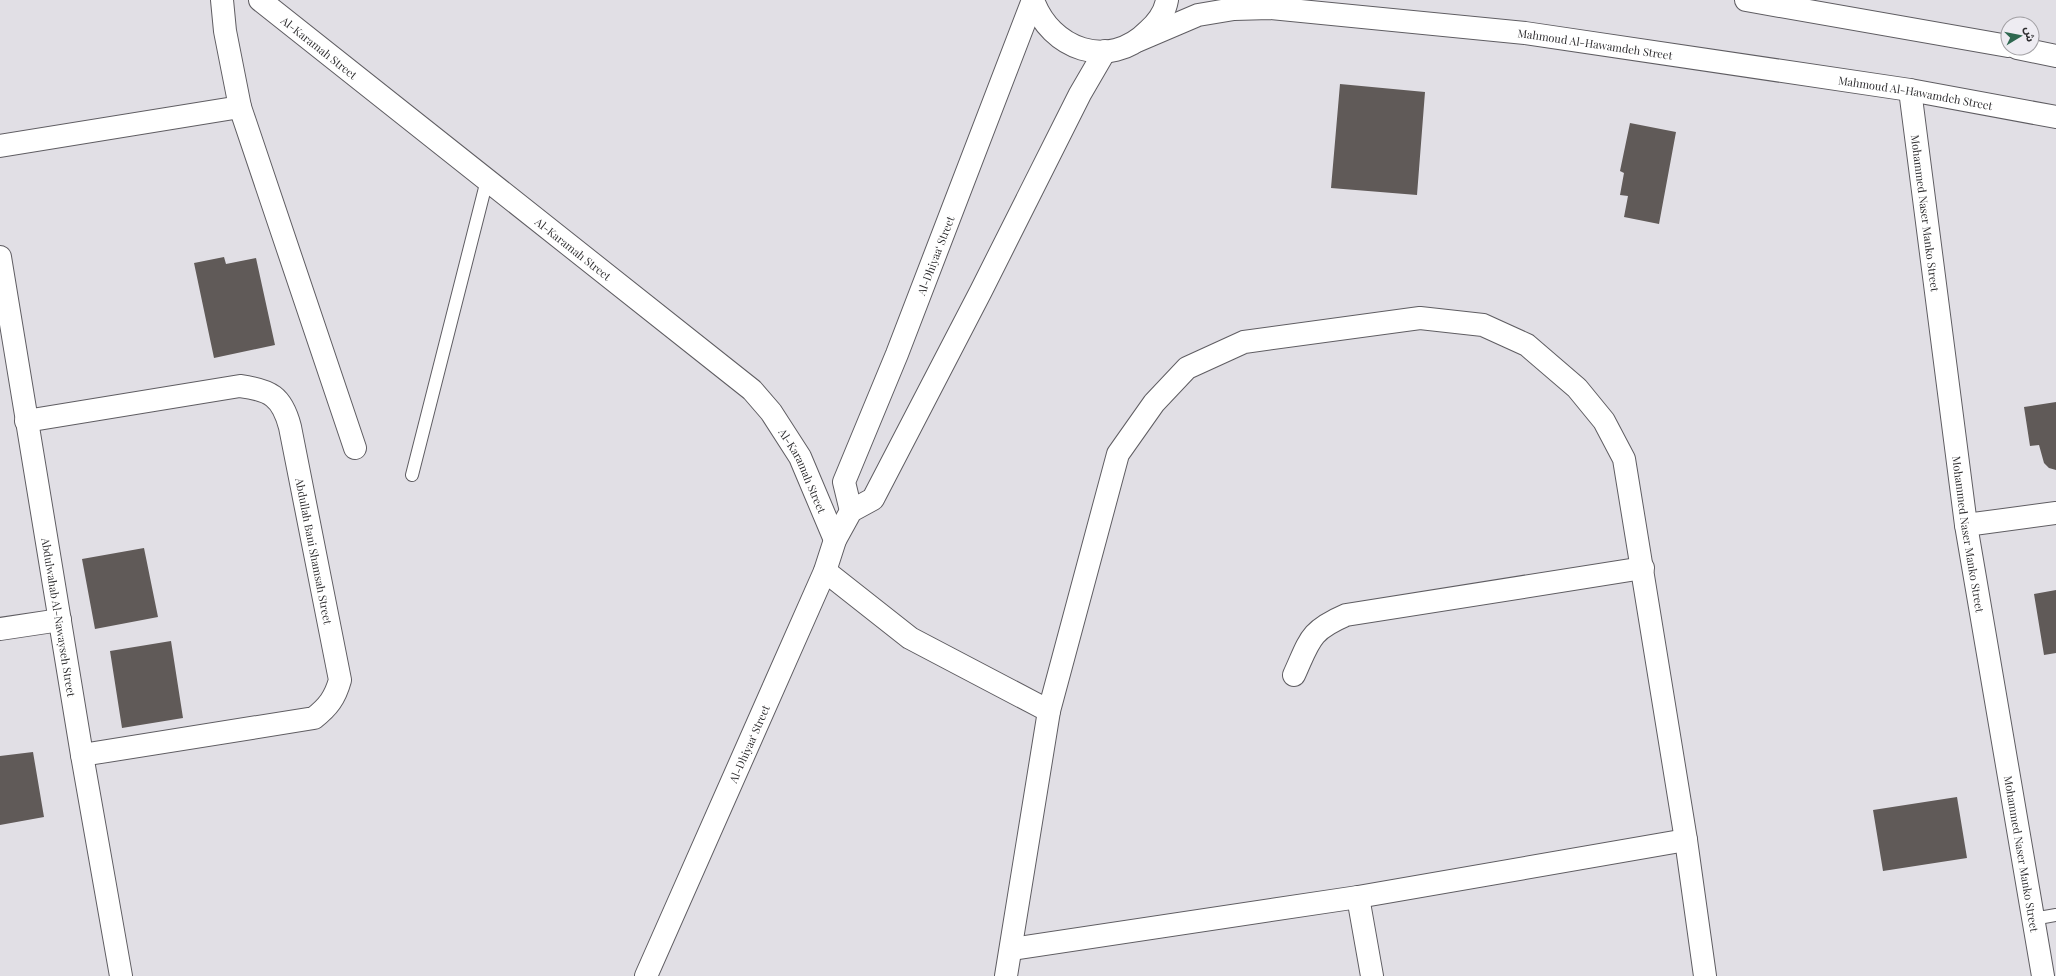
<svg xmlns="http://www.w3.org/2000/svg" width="2056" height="976" font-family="'Playfair Display','Noto Sans Arabic',serif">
  <rect width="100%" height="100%" fill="#e1dfe5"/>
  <path fill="#605a58" d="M 1340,84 L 1425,92 L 1417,195 L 1331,188 Z
    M 1630,123 L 1676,132 L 1659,224 L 1624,217 L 1628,196 L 1620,195 L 1624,173 L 1620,171 Z
    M 224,257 L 226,264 L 256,258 L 275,345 L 214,358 L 194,263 Z
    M 2056,402 L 2056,470 L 2049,468 L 2044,463 L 2039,445 L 2030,446 L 2024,407 Z
    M 144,548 L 158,617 L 95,629 L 82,559 Z
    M 2056,590 L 2056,653 L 2044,655 L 2034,594 Z
    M 171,641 L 183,718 L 122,728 L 110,651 Z
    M 33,752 L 44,817 L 0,825 L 0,756 Z
    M 1957,797 L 1967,858 L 1883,871 L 1873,810 Z"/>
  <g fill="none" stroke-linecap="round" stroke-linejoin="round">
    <g stroke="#5f5d62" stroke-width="14">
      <path id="service" d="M 412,475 L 487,180
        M 2033,919 L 2056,915"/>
    </g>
    <g stroke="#5f5d62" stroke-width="24">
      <g id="minor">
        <path d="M 222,0 L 225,31 L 240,107 L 355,448"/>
        <path d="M 1746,0 L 2008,46"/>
        <path id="s1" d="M 1137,41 L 1198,15 L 1234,9 L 1270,8 L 1525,33 L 1910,90 L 2056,117"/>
        <path d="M 2017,48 L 2056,56"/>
        <path id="s2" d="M 1910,90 L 1966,525 L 2043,976"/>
        <path d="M 0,146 L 240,107"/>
        <path id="s3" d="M 0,257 L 82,755 L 121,976"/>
        <path id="s4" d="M 26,421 L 240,386 C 270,390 282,396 290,427 L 340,680 C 335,698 328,707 314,718 L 82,755"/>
        <path d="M 1966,525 L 2056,513"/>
        <path d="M 825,571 L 910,638 L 1049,711"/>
        <path d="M 0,629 L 60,620"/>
        <path d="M 1294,675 C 1310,640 1309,631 1346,615 L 1643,568"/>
        <path d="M 1358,897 L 1372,976"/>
        <path d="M 1012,949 L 1358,897 L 1686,840"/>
        <path d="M 1006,976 L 1049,711 L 1118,454 L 1154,403 L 1187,368 L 1244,342 L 1420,318 L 1483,325 L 1527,345 L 1577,388 L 1604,421 L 1624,459 L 1686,840 L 1705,976"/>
      </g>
    </g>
    <g stroke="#5f5d62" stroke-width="24">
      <g id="tertiary">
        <path id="s5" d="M 260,0 L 752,390 L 771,412 L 800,457 L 835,540"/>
        <path d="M 1033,0 C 1050,49 1109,71 1148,31 C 1157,23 1165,12 1167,0"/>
        <path id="s6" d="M 851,511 L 844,482 L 897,354 L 1033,0"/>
        <path id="s7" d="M 646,976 L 825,571 L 835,540 L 851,511 L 873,499 L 981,291 L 1080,94 L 1105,51"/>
      </g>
    </g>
    <use href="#service" stroke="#fff" stroke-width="12"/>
    <use href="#minor" stroke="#fff" stroke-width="22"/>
    <use href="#tertiary" stroke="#fff" stroke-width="22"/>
  </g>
  <g text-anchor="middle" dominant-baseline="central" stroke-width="4" stroke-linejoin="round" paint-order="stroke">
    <g font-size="11" fill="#2f2e30" stroke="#eeecf2">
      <text stroke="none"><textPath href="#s1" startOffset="466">Mahmoud Al-Hawamdeh Street</textPath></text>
      <text stroke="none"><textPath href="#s5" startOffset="76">Al-Karamah Street</textPath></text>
      <text stroke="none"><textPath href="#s1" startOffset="790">Mahmoud Al-Hawamdeh Street</textPath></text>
      <text stroke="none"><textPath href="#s2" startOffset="124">Mohammed Naser Manko Street</textPath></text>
      <text stroke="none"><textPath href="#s5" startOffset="400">Al-Karamah Street</textPath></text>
      <text stroke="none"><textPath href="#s6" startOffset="274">Al-Dhiyaa‘ Street</textPath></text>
      <text stroke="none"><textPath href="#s5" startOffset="724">Al-Karamah Street</textPath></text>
      <text stroke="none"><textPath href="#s2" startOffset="448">Mohammed Naser Manko Street</textPath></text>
      <text stroke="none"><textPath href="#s4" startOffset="414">Abdullah Bani Shamsah Street</textPath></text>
      <text stroke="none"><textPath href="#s3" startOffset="365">Abdulwahab Al-Nawayseh Street</textPath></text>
      <text stroke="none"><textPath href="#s7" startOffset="254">Al-Dhiyaa‘ Street</textPath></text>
      <text stroke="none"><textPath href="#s2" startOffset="772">Mohammed Naser Manko Street</textPath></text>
    </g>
  </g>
  <g transform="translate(2020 36) rotate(80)"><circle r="19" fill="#eeecf2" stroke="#a2a0a4"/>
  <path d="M0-3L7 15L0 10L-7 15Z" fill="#2f6850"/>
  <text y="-6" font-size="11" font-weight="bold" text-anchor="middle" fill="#2f2e30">ش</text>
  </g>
</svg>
